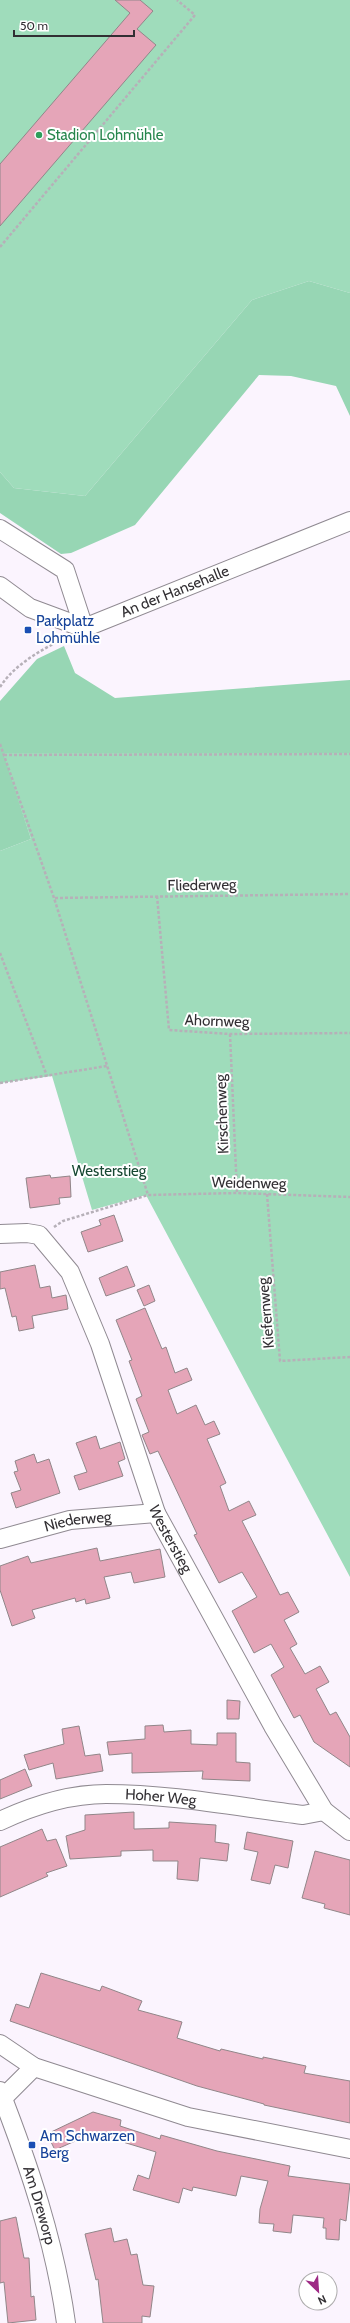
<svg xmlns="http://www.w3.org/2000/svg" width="350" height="2323" font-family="Cabin,sans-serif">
  <rect width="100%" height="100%" fill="#fbf4fe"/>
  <path fill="#9fdcbb" d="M 0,0 L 350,0 L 350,293 L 309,281 L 252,300 L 85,496 L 14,488 L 0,472 Z
    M 2,753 L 350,753 L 350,1577 L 146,1195 L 92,1210 L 52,1076 L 0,1083 L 0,851 L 31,839 Z"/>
  <path fill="#97d6b4" d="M 309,281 L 350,293 L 350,416 L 336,386 L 291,376 L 259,375 L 135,525 L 71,553 L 61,554 L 0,513 L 0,472 L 14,488 L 85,496 L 252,300 Z
    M 64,646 L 75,673 L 115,698 L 350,680 L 350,753 L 3,753 L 31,839 L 0,851 L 0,701 L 37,659 Z"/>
  <path fill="#e5a5b8" stroke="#918689" d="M 115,0 L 140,0 L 153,11 L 137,29 L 156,45 L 0,226 L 0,164 L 130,13 Z
    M 50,1175 L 51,1178 L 70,1176 L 71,1197 L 59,1198 L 60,1204 L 30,1208 L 26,1178 Z
    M 114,1215 L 123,1241 L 88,1252 L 81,1232 L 101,1225 L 99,1220 Z
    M 35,1265 L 40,1288 L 50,1286 L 52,1298 L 66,1295 L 68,1309 L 32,1316 L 34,1328 L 19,1331 L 16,1316 L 12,1317 L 5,1288 L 0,1289 L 0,1272 Z
    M 127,1266 L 135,1286 L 106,1296 L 99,1278 Z
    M 149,1285 L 155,1301 L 144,1306 L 137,1290 Z
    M 145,1308 L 162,1349 L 166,1347 L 175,1373 L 187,1368 L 192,1380 L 168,1390 L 177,1414 L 196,1405 L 205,1425 L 214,1421 L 220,1434 L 207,1439 L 226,1483 L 220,1486 L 229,1511 L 249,1501 L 256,1515 L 242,1521 L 280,1595 L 288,1592 L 299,1612 L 284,1620 L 297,1644 L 290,1648 L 305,1674 L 320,1666 L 329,1682 L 316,1689 L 330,1715 L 336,1712 L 350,1737 L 350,1767 L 314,1742 L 300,1715 L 294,1718 L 271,1675 L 284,1667 L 271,1644 L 254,1653 L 232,1611 L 257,1597 L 242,1572 L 219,1583 L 194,1535 L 197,1534 L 158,1451 L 150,1454 L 142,1435 L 149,1432 L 136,1399 L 142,1396 L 129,1361 L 132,1360 L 116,1320 Z
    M 96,1436 L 100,1449 L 120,1442 L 125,1459 L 118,1462 L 123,1476 L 79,1490 L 74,1476 L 87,1472 L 76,1443 Z
    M 34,1454 L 37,1463 L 49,1459 L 60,1493 L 16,1508 L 11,1493 L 21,1490 L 14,1472 L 18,1471 L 15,1461 Z
    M 97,1548 L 100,1561 L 160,1549 L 165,1577 L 134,1583 L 131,1572 L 104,1577 L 110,1598 L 86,1604 L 85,1599 L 76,1602 L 75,1598 L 32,1610 L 35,1618 L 12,1626 L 0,1590 L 0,1566 L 28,1556 L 31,1563 Z
    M 227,1700 L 240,1701 L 239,1719 L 227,1719 Z
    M 163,1725 L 164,1732 L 191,1730 L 191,1744 L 217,1745 L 217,1733 L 236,1733 L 236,1762 L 250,1763 L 250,1781 L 202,1779 L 203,1771 L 132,1773 L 132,1753 L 109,1755 L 107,1742 L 145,1739 L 145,1726 Z
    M 79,1726 L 85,1756 L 100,1754 L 103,1771 L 56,1779 L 53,1763 L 29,1770 L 24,1755 L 64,1744 L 62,1729 Z
    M 25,1769 L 32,1786 L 0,1799 L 0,1780 Z
    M 134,1812 L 134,1829 L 169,1828 L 169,1822 L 216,1825 L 215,1842 L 229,1844 L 227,1861 L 200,1858 L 198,1881 L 177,1879 L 178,1861 L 153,1861 L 153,1850 L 121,1851 L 121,1856 L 70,1859 L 66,1836 L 85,1830 L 85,1815 Z
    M 42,1829 L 47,1841 L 56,1839 L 67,1866 L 46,1873 L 48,1876 L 0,1897 L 0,1847 Z
    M 247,1832 L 293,1841 L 288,1868 L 275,1865 L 270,1884 L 251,1880 L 258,1852 L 244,1849 Z
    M 315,1851 L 350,1860 L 350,1915 L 324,1908 L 325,1904 L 302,1898 Z
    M 41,1973 L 100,1991 L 102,1986 L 142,2001 L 138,2010 L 182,2022 L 177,2038 L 220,2051 L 221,2049 L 263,2059 L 263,2057 L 306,2066 L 304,2073 L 350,2081 L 350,2123 L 264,2105 L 264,2104 L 197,2086 L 10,2021 L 16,2004 L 29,2008 Z
    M 93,2112 L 121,2120 L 120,2126 L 160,2139 L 161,2135 L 217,2151 L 290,2166 L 288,2176 L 350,2184 L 346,2221 L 340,2219 L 339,2240 L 326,2239 L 326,2228 L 323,2228 L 324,2218 L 293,2215 L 291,2233 L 273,2231 L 274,2224 L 259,2223 L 260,2209 L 268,2181 L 241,2176 L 236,2196 L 193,2187 L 192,2191 L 183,2188 L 179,2203 L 133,2190 L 138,2175 L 149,2179 L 156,2152 L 93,2133 L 55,2150 L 47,2134 Z
    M 16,2217 L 24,2258 L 29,2258 L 31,2297 L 34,2296 L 36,2320 L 8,2323 L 4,2282 L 0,2283 L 0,2221 Z
    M 111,2228 L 114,2242 L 127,2239 L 131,2255 L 137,2254 L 143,2285 L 154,2286 L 150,2317 L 142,2316 L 142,2323 L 103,2323 L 98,2279 L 96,2280 L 85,2234 Z"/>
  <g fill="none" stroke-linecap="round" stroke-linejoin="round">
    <g stroke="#908a92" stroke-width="20">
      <g id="minor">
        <path d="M 0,529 L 65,570 L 84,628"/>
        <path d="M 0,586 L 30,608 L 84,628"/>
        <path id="s1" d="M 84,628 L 350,521"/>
        <path id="s2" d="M 0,1234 L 27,1233 L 39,1235 L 70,1272 L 100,1344 L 156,1513 L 273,1726 L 324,1811 L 350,1831"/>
        <path id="s3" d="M 0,1539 L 70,1520 L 156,1513"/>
        <path id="s4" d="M 0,1821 C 32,1806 70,1794 106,1794 C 171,1794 238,1807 303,1815 L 324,1811"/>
        <path d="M 0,2044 L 34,2067 L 188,2117 L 350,2149"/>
        <path id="s5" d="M 0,2091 C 29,2165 55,2243 66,2323"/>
        <path d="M 3,2098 L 34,2067"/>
      </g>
    </g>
    <path stroke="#b6b0b8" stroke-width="2.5" stroke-dasharray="3 2" stroke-linecap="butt" d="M 0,247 L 195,15 L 177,0
      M 0,687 C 15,664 40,651 64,638
      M 0,744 L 54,898 L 148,1195
      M 4,755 L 350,754
      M 157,896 L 169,1030 L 230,1034 L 350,1033
      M 55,898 L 350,894
      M 0,953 L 47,1076
      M 230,1034 L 237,1193
      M 0,1083 L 107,1066
      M 267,1194 L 280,1361 L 350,1357
      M 54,1227 L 63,1221 L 148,1195 L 237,1193 L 350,1197"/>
    <use href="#minor" stroke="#fff" stroke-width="18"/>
  </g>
  <circle fill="#2e9e5b" stroke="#fff" stroke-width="1.5" cx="39" cy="135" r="4"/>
  <g fill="#1a4fb4" stroke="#fff" stroke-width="1.5">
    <rect x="24" y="626" width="8" height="8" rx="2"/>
    <rect x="28" y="2141" width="8" height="8" rx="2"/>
  </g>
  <g text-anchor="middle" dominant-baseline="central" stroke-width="4" stroke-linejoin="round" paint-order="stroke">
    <g font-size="15" fill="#27864d" stroke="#fff" text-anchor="start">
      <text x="47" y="135">Stadion Lohmühle</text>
    </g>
    <g font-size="15" fill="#322f33" stroke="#fff">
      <text stroke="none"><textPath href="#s1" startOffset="98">An der Hansehalle</textPath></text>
      <text transform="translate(202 885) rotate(-1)">Fliederweg</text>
      <text transform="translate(217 1021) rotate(2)">Ahornweg</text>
      <text transform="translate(222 1114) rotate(-92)">Kirschenweg</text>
      <text transform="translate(249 1183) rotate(1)">Weidenweg</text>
      <text transform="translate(266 1313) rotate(-95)">Kiefernweg</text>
      <text stroke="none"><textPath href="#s3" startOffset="80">Niederweg</textPath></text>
      <text stroke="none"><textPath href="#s2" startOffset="373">Westerstieg</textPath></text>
      <text stroke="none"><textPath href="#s4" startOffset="165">Hoher Weg</textPath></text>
      <text stroke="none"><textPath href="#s5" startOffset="121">Am Dreworp</textPath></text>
    </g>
    <g font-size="15" fill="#164399" stroke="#fff" text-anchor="start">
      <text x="36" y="621">Parkplatz<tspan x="36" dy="17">Lohmühle</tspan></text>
      <text x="40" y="2136">Am Schwarzen<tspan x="40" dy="17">Berg</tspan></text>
    </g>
    <g font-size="15" fill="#174832" stroke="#fff">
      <text x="109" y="1171">Westerstieg</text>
    </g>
  </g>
  <g transform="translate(318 2291) rotate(155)"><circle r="19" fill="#ffffff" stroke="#adacad"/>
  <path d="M0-3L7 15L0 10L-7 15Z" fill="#9e2a85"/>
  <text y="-6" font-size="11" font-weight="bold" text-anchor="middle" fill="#322f33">N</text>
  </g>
  <path d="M14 30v6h120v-6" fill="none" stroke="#322f33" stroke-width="2"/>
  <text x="20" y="30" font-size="12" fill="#322f33" stroke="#ffffff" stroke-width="3" paint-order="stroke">50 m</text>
</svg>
